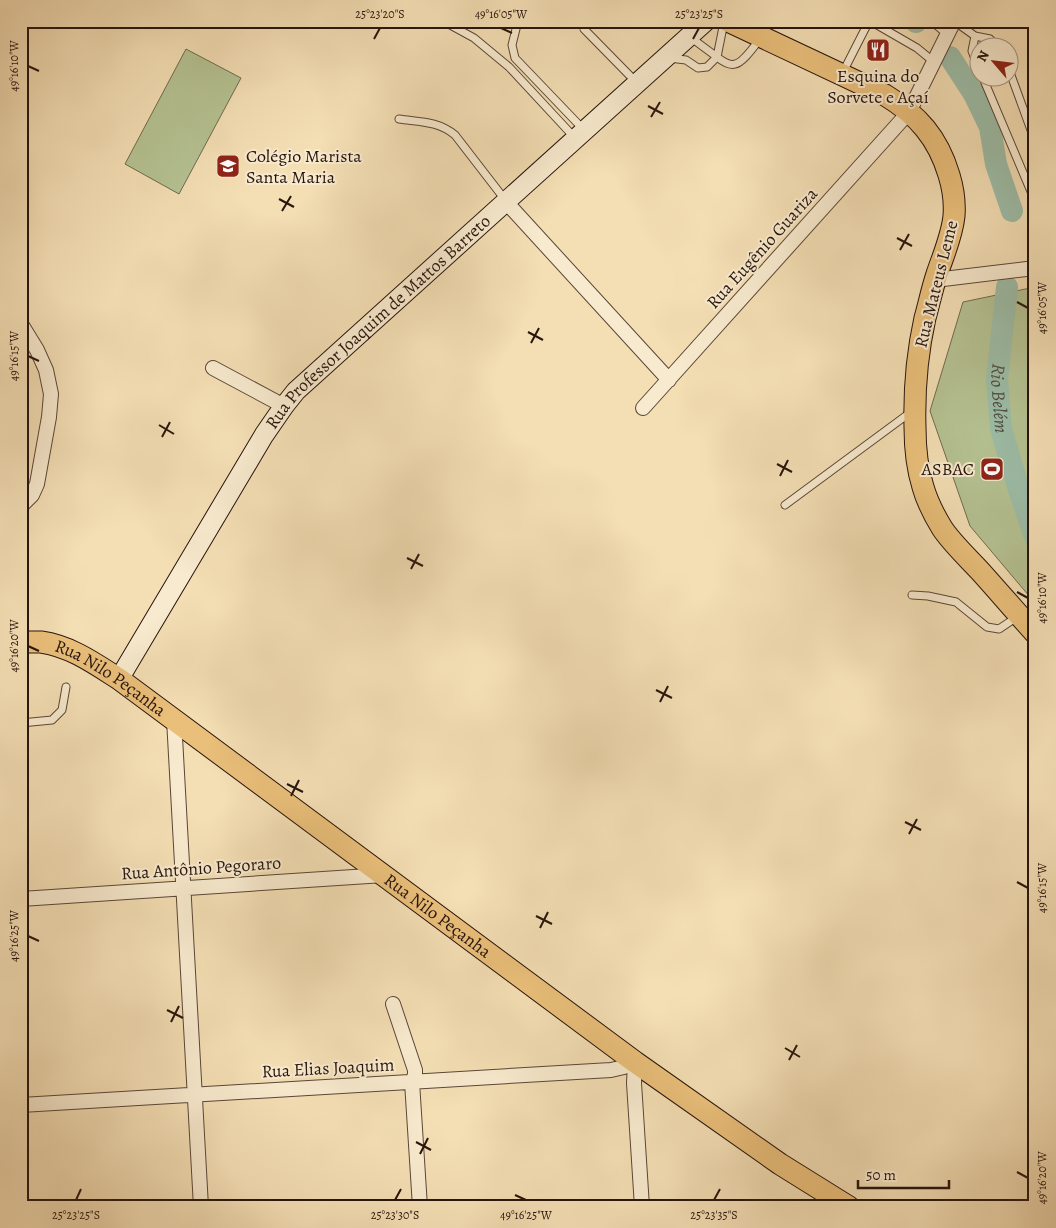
<svg xmlns="http://www.w3.org/2000/svg" width="1056" height="1228" font-family="Alegreya,serif">
  <rect width="100%" height="100%" fill="#f4deb4"/>
  <filter id="stains"><feTurbulence type="fractalNoise" baseFrequency=".004" numOctaves="4"/><feColorMatrix values="0 0 0 0 .2 0 0 0 0 .09 0 0 0 0 .02 0 0 0 .5 -.17"/></filter>
  <radialGradient id="worn" r=".72"><stop offset=".6" stop-color="#630" stop-opacity="0"/><stop offset="1" stop-color="#630" stop-opacity=".3"/></radialGradient>
  <path fill="#b5c292" stroke="#6e6b50" d="M 186,49 L 241,78 L 179,194 L 125,164 Z
    M 1035,287 L 1035,603 L 970,526 L 930,411 L 963,302 Z"/>
  <g fill="none" stroke-linecap="round" stroke-linejoin="round">
    <g stroke="#9dbda7" stroke-width="22">
      <path d="M 915,21 L 916,22"/>
      <path d="M 950,57 L 974,94 L 990,127 L 996,164 L 1012,211"/>
      <path id="s1" d="M 1007,287 L 997,379 L 1001,429 L 1020,493 L 1035,537"/>
    </g>
    <g stroke="#5a4637" stroke-width="9">
      <path id="service" d="M 443,21 L 474,38 L 509,67 L 575,138
        M 518,21 L 512,45 L 515,58 L 584,130
        M 954,21 L 975,36 L 990,39 L 998,48
        M 584,29 L 637,83
        M 975,36 L 972,51 L 978,67
        M 690,37 L 717,57 L 724,22
        M 669,58 L 686,60 L 698,68 L 707,67 L 717,57 C 722,61 729,66 735,64 C 743,63 755,45 760,39
        M 1008,67 L 1035,141
        M 842,74 L 867,25 L 872,22 L 917,48 L 934,62
        M 983,78 L 1035,201
        M 399,119 C 420,122 438,121 455,135 L 506,201
        M 785,505 L 911,412
        M 912,595 L 928,596 L 956,602 L 987,627 L 999,629 L 1017,617
        M 21,723 L 52,720 L 62,710 L 66,687"/>
    </g>
    <g stroke="#5a4637" stroke-width="16">
      <path id="minor" d="M 937,21 L 949,31
        M 506,202 L 669,380
        M 935,280 L 1035,268
        M 21,324 L 37,350 L 46,370 L 51,394 L 49,417 L 37,484 L 32,495 L 21,506
        M 213,368 L 284,406
        M 643,408 L 909,112 L 954,21
        M 174,719 L 201,1207
        M 21,899 L 384,875
        M 393,1004 L 415,1070 L 415,1075 L 412,1082 L 420,1207
        M 21,1105 L 611,1070 L 624,1067 L 635,1062 L 634,1083 L 642,1207"/>
    </g>
    <g stroke="#27140d" stroke-width="21">
      <g id="secondary">
        <path id="s2" d="M 119,679 L 264,435 L 284,406 L 296,391 L 706,21"/>
      </g>
    </g>
    <g stroke="#27140d" stroke-width="23">
      <g id="primary">
        <path d="M 728,21 L 885,95 C 918,115 938,138 949,175 C 953,188 955,203 954,216 C 952,236 943,256 937,274 C 932,289 929,304 925,318 C 917,354 914,390 915,427 C 915,447 917,468 923,487 C 927,501 934,515 942,528 C 951,542 968,558 980,571 C 998,591 1016,612 1035,633"/>
        <path id="s3" d="M 21,642 C 28,642 35,642 41,642 C 70,646 94,663 119,679 L 635,1062 L 780,1164 L 849,1207"/>
      </g>
    </g>
    <use href="#service" stroke="#f8eace" stroke-width="7"/>
    <use href="#minor" stroke="#f8eace" stroke-width="14"/>
    <use href="#secondary" stroke="#f8eace" stroke-width="19"/>
    <use href="#primary" stroke="#eabf7a" stroke-width="21"/>
  </g>
  <path fill="none" stroke="#27140d" stroke-width="2" d="M 501,28 L 512,33M 374,39 L 380,28M 693,39 L 699,28M 28,66 L 39,71M 648,106 L 663,114M 651,117 L 660,102M 279,199 L 294,207M 282,211 L 291,196M 897,238 L 912,246M 900,250 L 909,234M 1017,302 L 1028,308M 528,332 L 543,340M 531,343 L 539,328M 28,356 L 39,361M 159,425 L 174,434M 162,437 L 170,422M 777,464 L 792,472M 780,476 L 788,460M 407,558 L 423,566M 411,569 L 419,554M 1017,592 L 1028,598M 28,646 L 39,651M 656,690 L 672,698M 660,702 L 668,686M 287,784 L 303,792M 291,796 L 299,780M 905,822 L 921,830M 909,834 L 917,819M 1017,882 L 1028,888M 536,916 L 552,924M 540,928 L 548,912M 28,936 L 39,941M 167,1010 L 183,1018M 171,1022 L 179,1006M 785,1048 L 800,1057M 789,1060 L 797,1045M 416,1142 L 431,1150M 420,1154 L 428,1138M 1017,1172 L 1028,1178M 515,1195 L 526,1200M 76,1200 L 81,1189M 395,1200 L 401,1189M 714,1200 L 720,1189"/>
  <defs>
    <g id="restaurant-square" transform="scale(1.25)"><rect x="-9" y="-9" width="18" height="18" rx="4" fill="#8f2418" stroke="#f8eace"/><path d="M-5-6h1v4h1v-4h1v4h1v-4h1v5L-1.5 .5V6h-2V.5L-5-1ZM5-6V6H3V1.5H1.5Q1.5-4 5-6Z" fill="#fff"/></g>
    <g id="school-square" transform="scale(1.25)"><rect x="-9" y="-9" width="18" height="18" rx="4" fill="#8f2418" stroke="#f8eace"/><path d="M0-5L7-2L0 1L-7-2ZM-4 1L0 2.5L4 1V4Q0 6-4 4Z" fill="#fff"/></g>
    <g id="stadium-square" transform="scale(1.25)"><rect x="-9" y="-9" width="18" height="18" rx="4" fill="#8f2418" stroke="#f8eace"/><path d="M0-5a6.5 5 0 1 0 0 10a6.5 5 0 1 0 0-10ZM-3.5-1.8h7v3.6h-7Z" fill="#fff"/></g>
  </defs>
  <g fill-rule="evenodd">
    <use href="#restaurant-square" x="878" y="50"/>
    <use href="#school-square" x="228" y="166"/>
    <use href="#stadium-square" x="992" y="469"/>
  </g>
  <g text-anchor="middle" dominant-baseline="central" stroke-width="4" stroke-linejoin="round" paint-order="stroke">
    <g font-size="18" fill="#27140d" stroke="#f8eace">
      <text x="878" y="76">Esquina do<tspan x="878" dy="21">Sorvete e Açaí</tspan></text>
      <text x="246" y="156" text-anchor="start">Colégio Marista<tspan x="246" dy="21">Santa Maria</tspan></text>
      <text x="974" y="469" text-anchor="end">ASBAC</text>
    </g>
    <g font-size="18" fill="#27140d" stroke="#f8eace">
      <text transform="translate(762 248) rotate(-48)">Rua Eugênio Guariza</text>
      <text transform="translate(936 284) rotate(-76)">Rua Mateus Leme</text>
      <text stroke="none"><textPath href="#s2" startOffset="445">Rua Professor Joaquim de Mattos Barreto</textPath></text>
      <text stroke="none"><textPath href="#s3" startOffset="99">Rua Nilo Peçanha</textPath></text>
      <text transform="translate(201 868) rotate(-4)">Rua Antônio Pegoraro</text>
      <text stroke="none"><textPath href="#s3" startOffset="504">Rua Nilo Peçanha</textPath></text>
      <text transform="translate(328 1068) rotate(-3)">Rua Elias Joaquim</text>
    </g>
    <g font-size="19" font-style="italic" fill="#504f43" stroke="#f8eace">
      <text stroke="none"><textPath href="#s1" startOffset="112">Rio Belém</textPath></text>
    </g>
  </g>
  <rect width="1056" height="1228" fill="none" stroke="#f4deb4" stroke-width="55"/>
  <g transform="translate(994 62) rotate(298)"><circle r="24" fill="#f8eace" stroke="#a49481"/>
  <path d="M0-4L9 19L0 12L-9 19Z" fill="#8f2418"/>
  <text y="-8" font-size="14" font-weight="bold" text-anchor="middle" fill="#27140d">N</text>
  </g>
  <path d="M858 1180v8h91v-8" fill="none" stroke="#27140d" stroke-width="2.5"/>
  <text x="866" y="1180" font-size="15" fill="#27140d" stroke="#f8eace" stroke-width="4" paint-order="stroke">50 m</text>
  <rect x="28" y="28" width="1000" height="1172" fill="none" stroke="#27140d" stroke-width="2"/>
  <g font-size="12" text-anchor="middle" fill="#27140d">
    <text x="380" y="18">25°23'20"S</text>
    <text x="501" y="18">49°16'05"W</text>
    <text x="699" y="18">25°23'25"S</text>
    <text transform="translate(14 66) rotate(-90)" y="4">49°16'10"W</text>
    <text transform="translate(1042 308) rotate(-90)" y="4">49°16'05"W</text>
    <text transform="translate(14 356) rotate(-90)" y="4">49°16'15"W</text>
    <text transform="translate(1042 598) rotate(-90)" y="4">49°16'10"W</text>
    <text transform="translate(14 646) rotate(-90)" y="4">49°16'20"W</text>
    <text transform="translate(1042 888) rotate(-90)" y="4">49°16'15"W</text>
    <text transform="translate(14 936) rotate(-90)" y="4">49°16'25"W</text>
    <text transform="translate(1042 1178) rotate(-90)" y="4">49°16'20"W</text>
    <text x="76" y="1219">25°23'25"S</text>
    <text x="395" y="1219">25°23'30"S</text>
    <text x="526" y="1219">49°16'25"W</text>
    <text x="714" y="1219">25°23'35"S</text>
  </g>
  <rect width="100%" height="100%" filter="url(#stains)"/>
  <rect width="100%" height="100%" fill="url(#worn)"/>
</svg>
